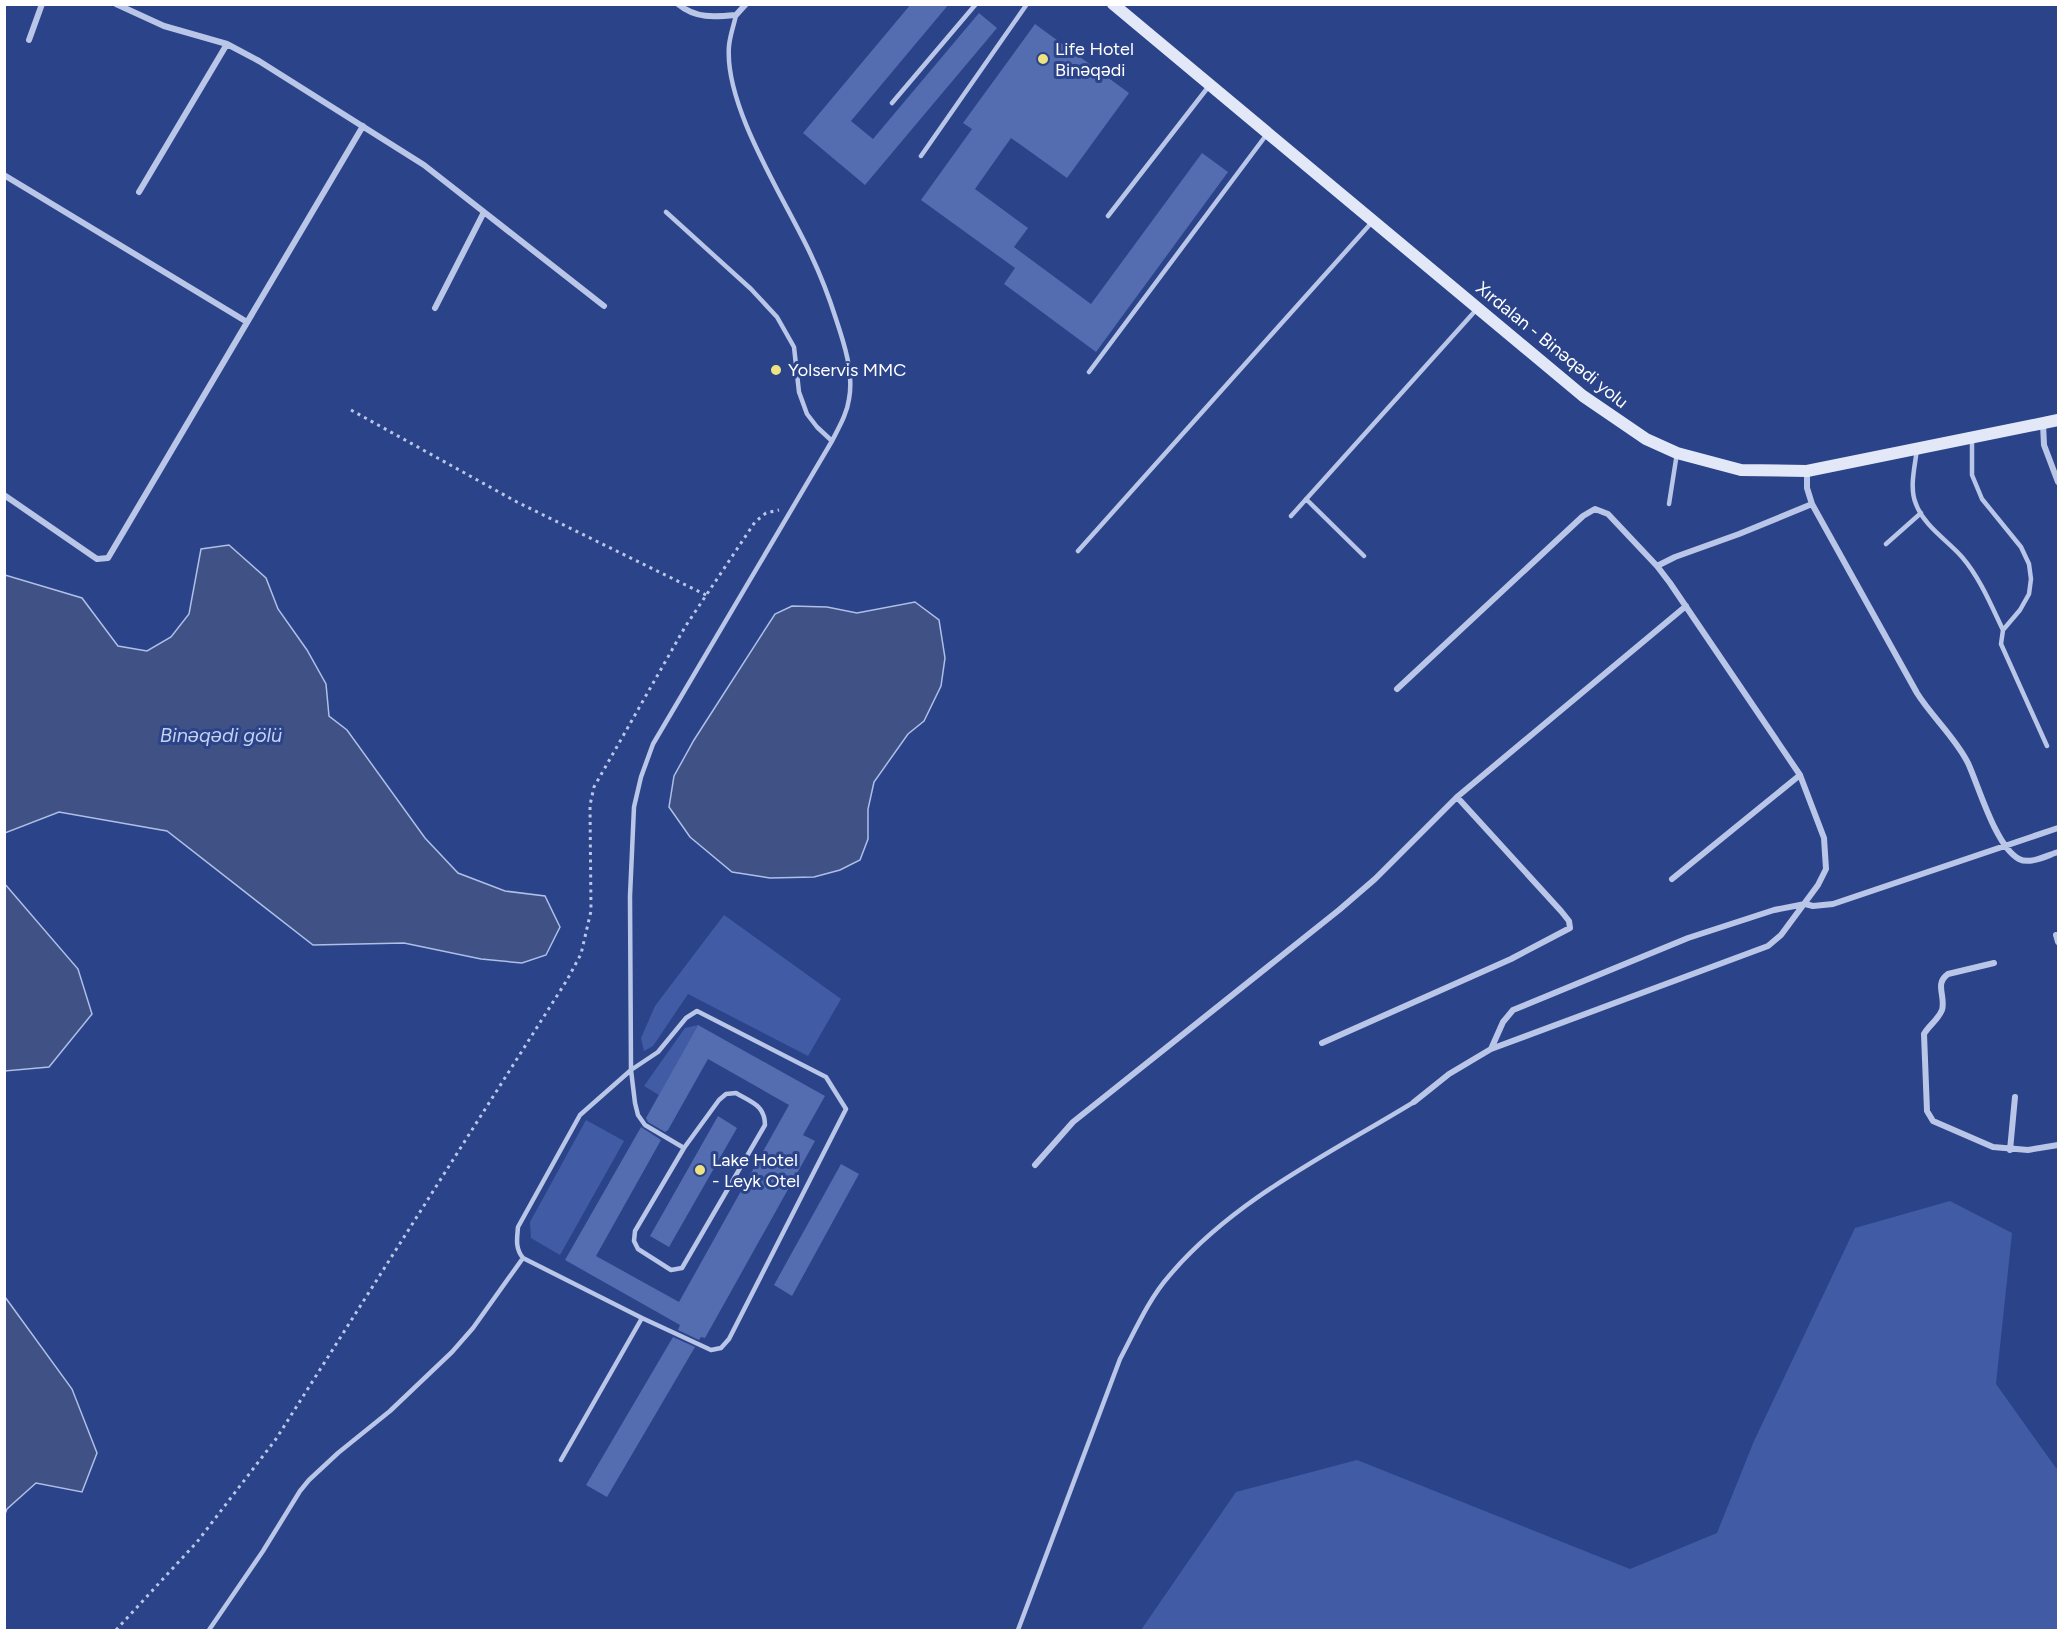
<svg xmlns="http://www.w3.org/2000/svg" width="2063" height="1635" font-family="Figtree,sans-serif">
  <rect width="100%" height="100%" fill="#2b4389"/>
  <path fill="#415ca5" d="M 724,915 L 841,999 L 808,1056 L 688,994 L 653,1046 L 644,1051 L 641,1038 L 655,1006 Z
    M 698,1025 L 659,1095 L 644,1086 L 685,1028 Z
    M 586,1120 L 624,1141 L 560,1255 L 531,1238 L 530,1222 Z
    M 1950,1201 L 2012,1233 L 1996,1384 L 2056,1468 L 2058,1469 L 2058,1630 L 1141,1630 L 1236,1492 L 1357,1460 L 1630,1569 L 1717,1533 L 1754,1441 L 1855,1228 Z"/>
  <path fill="#405285" stroke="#aebfe8" stroke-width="1.5" d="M 229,545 L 266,578 L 278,609 L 307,650 L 326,684 L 329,716 L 347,730 L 425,838 L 458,873 L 505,891 L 545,896 L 560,927 L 546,955 L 522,963 L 481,959 L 404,943 L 313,945 L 167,831 L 59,812 L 5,833 L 5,575 L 82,598 L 118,646 L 147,651 L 171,637 L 189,614 L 201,549 Z
    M 915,602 L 939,620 L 945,658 L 941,686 L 924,721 L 908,734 L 874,782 L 868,809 L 868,839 L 860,860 L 840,870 L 814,877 L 770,878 L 732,872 L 690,837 L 669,807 L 674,776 L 694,740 L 775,614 L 792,606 L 827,607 L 857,613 Z
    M 4,883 L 78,969 L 92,1014 L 49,1067 L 5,1071 Z
    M 5,1297 L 72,1389 L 97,1453 L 82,1492 L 36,1483 L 7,1509 L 5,1514 Z"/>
  <path fill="#546cb0" d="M 911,4 L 949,4 L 851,121 L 873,139 L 979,13 L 997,28 L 865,185 L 803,133 Z
    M 1035,24 L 1129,93 L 1067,178 L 1011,138 L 975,189 L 1028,228 L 1014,247 L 1091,304 L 1202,153 L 1228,172 L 1096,352 L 1004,284 L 1015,268 L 921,200 L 972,129 L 963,123 Z
    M 698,1025 L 825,1096 L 803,1135 L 815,1141 L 705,1338 L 701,1337 L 699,1340 L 678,1330 L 680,1325 L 565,1260 L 641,1127 L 661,1140 L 596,1256 L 679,1302 L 789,1105 L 708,1059 L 668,1130 L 665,1132 L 648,1122 L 646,1118 Z
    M 718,1116 L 737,1128 L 669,1247 L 650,1236 Z
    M 841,1164 L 859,1174 L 792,1296 L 774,1285 Z
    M 673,1337 L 695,1347 L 607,1497 L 586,1485 Z"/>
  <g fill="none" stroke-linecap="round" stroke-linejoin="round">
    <path stroke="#b9c6e8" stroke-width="3" stroke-dasharray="3 4.5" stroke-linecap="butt" d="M 351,410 L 517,502 L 706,595
      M 116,1630 L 197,1542 L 276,1439 L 567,980 L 581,954 L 591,911 L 590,805 L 594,787 L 685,627 L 755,522 L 766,513 L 779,510"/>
    <path stroke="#b9c6e8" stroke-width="4.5" d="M 892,103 L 976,4
      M 921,156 L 1027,4
      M 666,212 L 751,289 L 777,317 L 794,347 L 799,392 L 807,414 L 817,427 L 832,441
      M 1108,216 L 1209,86
      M 1089,372 L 1267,134
      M 1972,440 L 1972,475 L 1982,499 L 2021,547 L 2029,564 L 2031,579 L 2029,594 L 2020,610 L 2003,630 L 2001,644 L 2047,746
      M 1917,449 C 1915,466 1909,488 1916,504 C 1924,526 1947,540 1962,557 C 1980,578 1991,605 2003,630
      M 1306,499 L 1364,556
      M 1669,504 L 1677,453
      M 1291,516 L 1476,310
      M 1886,544 L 1921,513
      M 1078,551 L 1373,221
      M 697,1011 L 826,1077 L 846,1109 L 729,1339 L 721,1348 L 711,1350 L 642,1318 L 523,1258 C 515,1248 517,1239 518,1227 L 580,1115 L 631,1070 L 658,1052 L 686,1018 Z
      M 736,1093 C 751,1102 765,1105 765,1125 L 682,1268 L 671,1270 L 638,1249 L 634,1241 L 635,1231 L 684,1148 L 719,1100 L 726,1094 Z
      M 684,1148 L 645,1125 L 638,1115 L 635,1103 L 631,1070 L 630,896 L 634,807 L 641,777 L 653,744 L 832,441 C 839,427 847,414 849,399 C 854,373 844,343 836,319 C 829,297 821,276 811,255 C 785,199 724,107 729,46 C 730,35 734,25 736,15
      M 561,1460 L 642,1318
      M 209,1630 L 263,1551 L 300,1491 L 309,1480 L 338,1453 L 390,1411 L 452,1352 L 473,1328 L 523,1258
      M 1018,1630 L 1120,1359 C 1135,1331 1148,1300 1169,1276 C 1234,1199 1329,1154 1414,1102"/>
    <path stroke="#b9c6e8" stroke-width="6" d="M 116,4 L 164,26 L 227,44 L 259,61 L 424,165 L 604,306
      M 678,4 C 696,19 715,17 736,15 L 746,4
      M 29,40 L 42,4
      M 4,175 L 247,322
      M 139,192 L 227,44
      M 435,308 L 484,212
      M 2043,424 L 2044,445 L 2058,482
      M 1807,472 L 1807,488 L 1812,504 L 1917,693 C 1932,717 1955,737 1968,763 C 1979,787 1996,847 2019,859 C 2030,865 2048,855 2058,852
      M 4,495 L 97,559 L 108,558 L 363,126
      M 1657,566 L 1675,557 L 1739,534 L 1812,504
      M 1397,689 L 1583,516 L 1595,509 L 1608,514 L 1657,566 L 1670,583 L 1800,775 L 1824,838 L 1826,869 L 1818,885 L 1781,935 L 1768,946 L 1491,1049
      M 1672,879 L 1800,775
      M 2056,935 L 2058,942
      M 1994,963 L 1948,974 C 1934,984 1946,996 1942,1010 C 1938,1020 1929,1025 1924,1034 L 1927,1111 L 1933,1121 L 1993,1147 L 2028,1150 L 2058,1145
      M 1322,1043 L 1511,959 L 1570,928 L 1569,921 L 1561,911 L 1457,797
      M 1414,1102 L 1449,1074 L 1491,1049 L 1503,1022 L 1513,1010 L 1688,938 L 1774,910 L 1805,904 L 1813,906 L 1833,904 L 2058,828
      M 2010,1150 L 2015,1097
      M 1035,1165 L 1073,1122 L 1339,910 L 1375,879 L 1457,797 L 1686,606"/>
    <path stroke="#e2e8f8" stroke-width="12" d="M 1113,4 L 1583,396 L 1646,439 L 1677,453 L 1741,470 L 1807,471 L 2058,420"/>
  </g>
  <g fill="#eee281" stroke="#2b4389" stroke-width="2">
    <circle cx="1043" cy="59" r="6"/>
    <circle cx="776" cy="370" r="6"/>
    <circle cx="700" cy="1170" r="6"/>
  </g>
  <g text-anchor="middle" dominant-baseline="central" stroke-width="6" stroke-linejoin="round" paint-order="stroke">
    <g font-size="18" fill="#fff" stroke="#2b4389" text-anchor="start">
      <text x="1055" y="49">Life Hotel<tspan x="1055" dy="21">Binəqədi</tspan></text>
      <text x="788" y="370">Yolservis MMC</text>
      <text x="712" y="1160">Lake Hotel<tspan x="712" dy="21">- Leyk Otel</tspan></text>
    </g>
    <g font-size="18" fill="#fff" stroke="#2b4389">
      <text transform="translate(1552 345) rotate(39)">Xırdalan - Binəqədi yolu</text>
    </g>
    <g font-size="20" font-style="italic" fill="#c5d1ef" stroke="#2b4389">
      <text x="221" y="735">Binəqədi gölü</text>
    </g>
  </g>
  <rect width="2063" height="1635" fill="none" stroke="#ffffff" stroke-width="12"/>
</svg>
